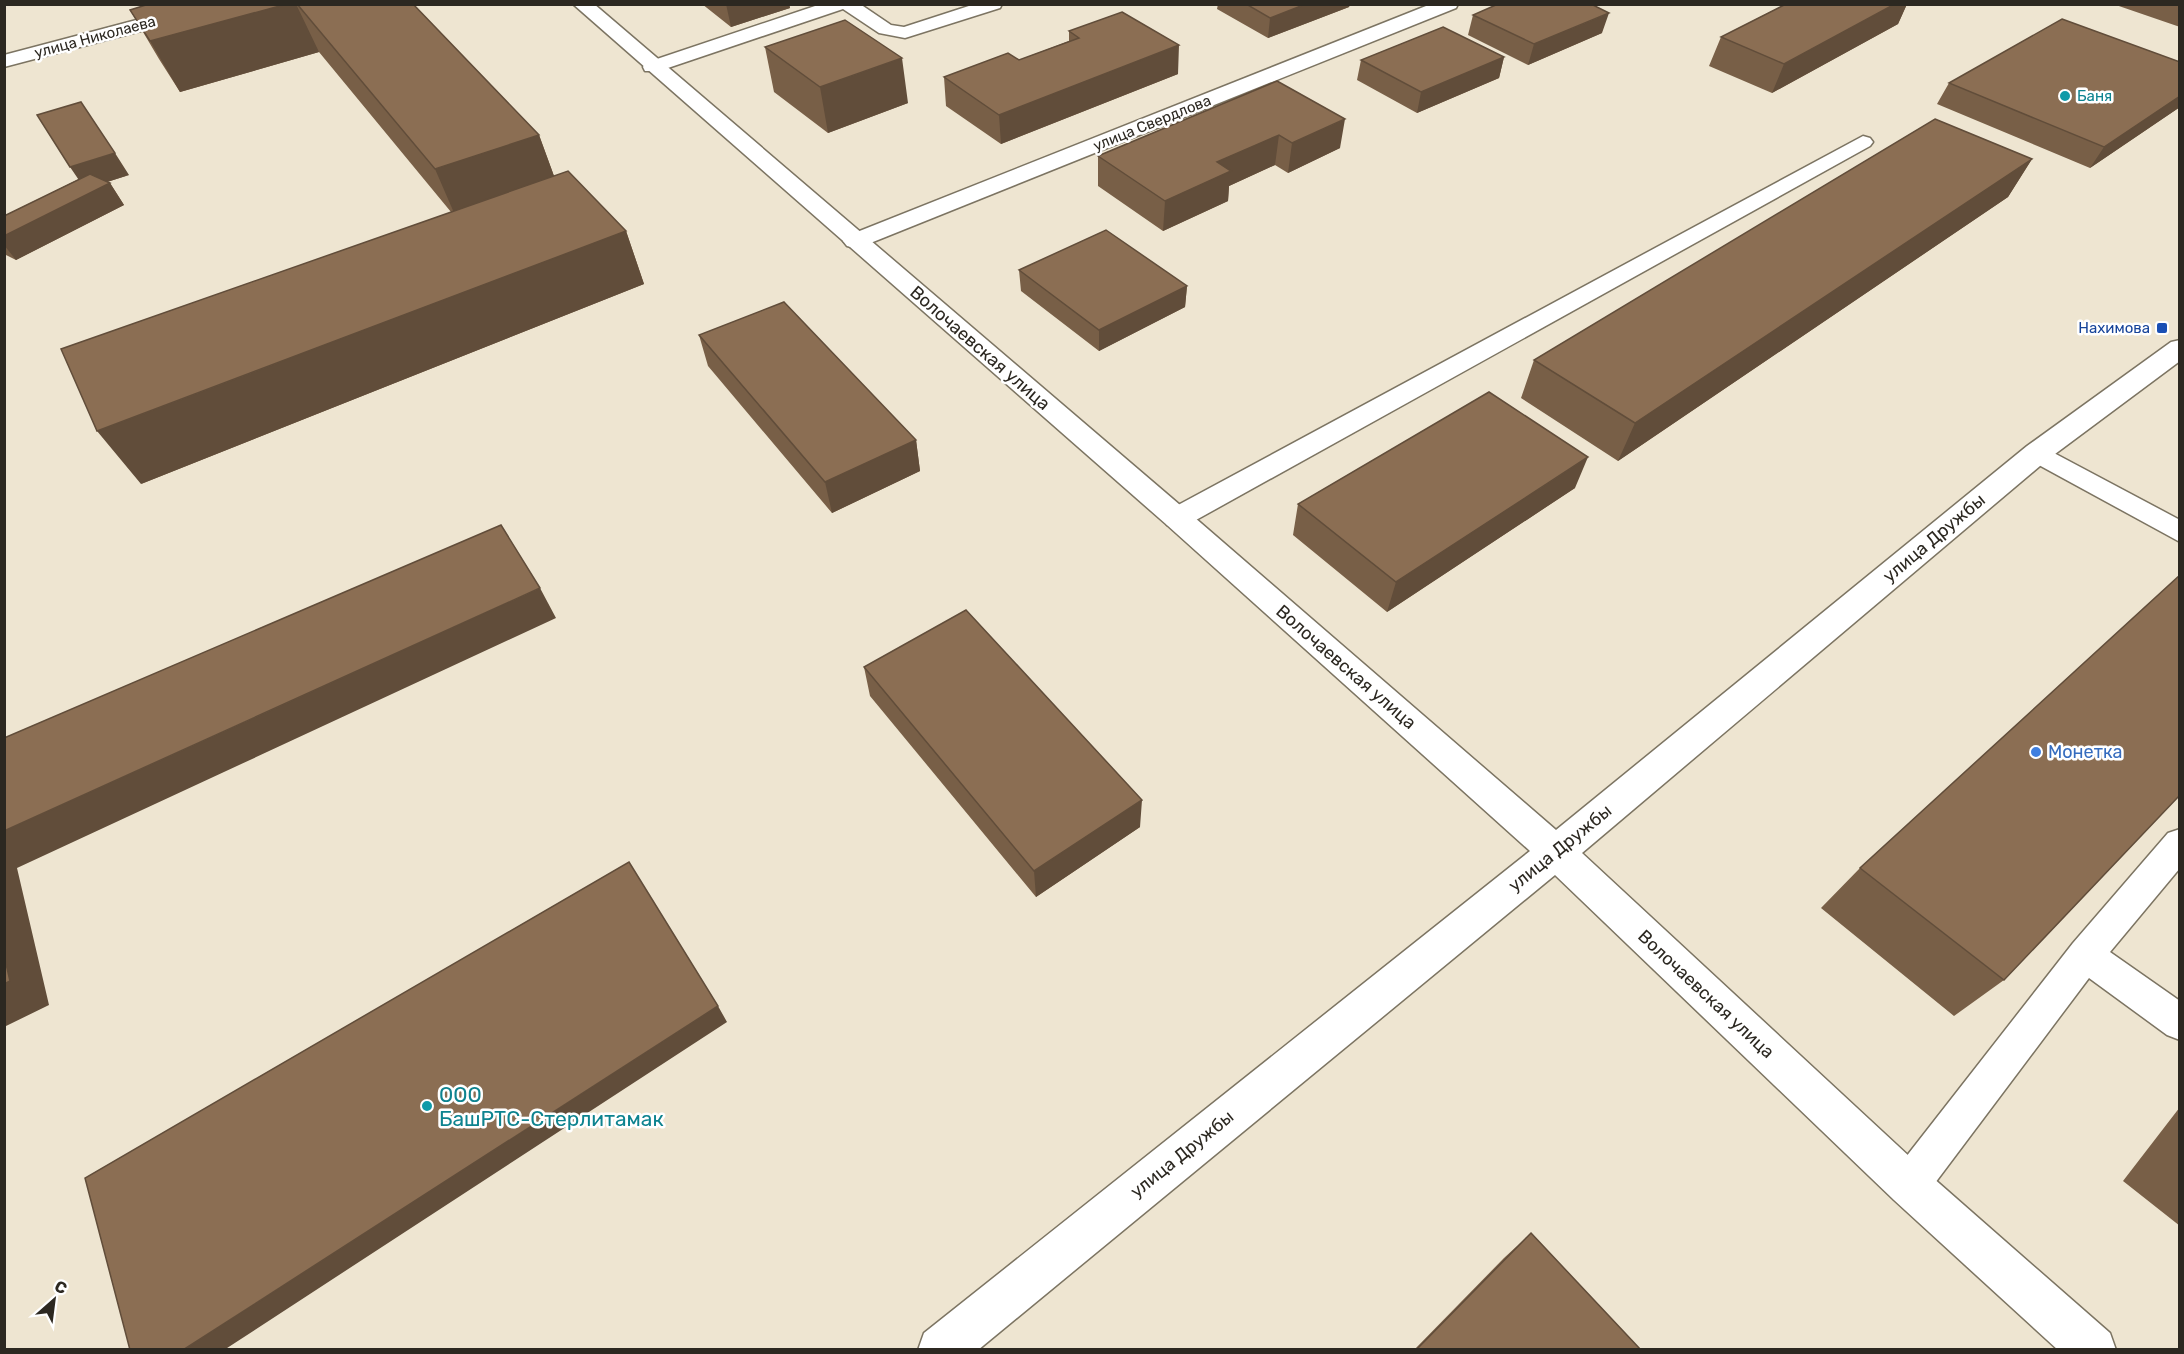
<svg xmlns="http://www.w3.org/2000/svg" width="2184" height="1354" font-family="Rubik,sans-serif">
  <rect width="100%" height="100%" fill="#eee5d1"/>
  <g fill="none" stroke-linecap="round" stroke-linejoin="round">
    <g stroke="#7c7462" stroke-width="3">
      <path id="lane" d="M 821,4 L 860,4 L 891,25 L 904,27 L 975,4 L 1002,4 L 1000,8 L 905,38 L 879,33 L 843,9 L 659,71 L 645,71 L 643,67 L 645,63 Z
        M 1863,136 L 1870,138 L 1873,142 L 1870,146 L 1187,525 L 1177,528 L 1167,525 L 1164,518 L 1167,511 Z
        M 2037,444 L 2180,520 L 2180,542 L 2028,459 L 2024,453 L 2028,447 Z
        M 2180,829 L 2180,868 L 2110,952 L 2180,1001 L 2180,1040 L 2167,1035 L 2089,978 L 1923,1199 L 1909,1205 L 1895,1199 L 1889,1185 L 1895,1171 L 2073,943 L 2168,833 Z"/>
    </g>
    <g stroke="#7c7462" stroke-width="3">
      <path id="street" d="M 1431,4 L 1458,4 L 1456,8 L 863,246 L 855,248 L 847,246 L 843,241 L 847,236 Z"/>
    </g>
    <g stroke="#7c7462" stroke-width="3">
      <path id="secondary" d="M 197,4 L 230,4 L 228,8 L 4,67 L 4,55 Z
        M 573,4 L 594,4 L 1187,511 L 1556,830 L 2027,446 L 2171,342 L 2180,340 L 2180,361 L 2047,460 L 1582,853 L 1924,1170 L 2110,1333 L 2116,1350 L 2058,1350 L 1894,1200 L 1555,875 L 978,1350 L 918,1350 L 924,1333 L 1530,851 L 1167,525 Z"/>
    </g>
    <use href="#lane" fill="#fff" fill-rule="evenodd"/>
    <use href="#street" fill="#fff" fill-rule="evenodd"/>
    <use href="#secondary" fill="#fff" fill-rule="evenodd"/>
  </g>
  <path fill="#785f47" d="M 149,4 L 413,4 L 539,135 L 554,176 L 626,231 L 644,284 L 141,484 L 451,212 L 319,52 L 180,92 L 159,59 L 130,10 Z
    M 702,4 L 789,4 L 790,8 L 731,27 Z
    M 1218,4 L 1350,4 L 1349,7 L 1268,38 L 1217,9 Z
    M 1786,4 L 1907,4 L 1898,24 L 1772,93 L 1709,66 L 1721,37 Z
    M 2113,4 L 2180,4 L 2180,27 Z
    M 1473,15 L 1602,33 L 1528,65 L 1468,35 Z
    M 1069,31 L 1178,74 L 1001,144 L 946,106 L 944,77 L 1019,60 L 1069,41 Z
    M 765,47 L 908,103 L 828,133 L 774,92 Z
    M 1504,57 L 1499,78 L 1417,113 L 1357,80 L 1361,60 Z
    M 2180,62 L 2180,107 L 2090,168 L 1937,104 L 1949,83 Z
    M 1277,81 L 1340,148 L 1288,173 L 1275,165 L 1229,186 L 1228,201 L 1163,231 L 1098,186 L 1098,156 Z
    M 2032,159 L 2008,197 L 1618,461 L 1521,398 L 1534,360 Z
    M 129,175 L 107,182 L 110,183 L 124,205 L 16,260 L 4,254 L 4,216 L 79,179 Z
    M 1019,270 L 1187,286 L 1185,307 L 1099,351 L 1021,291 Z
    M 699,335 L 916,440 L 920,471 L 832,513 L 708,366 Z
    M 1575,488 L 1387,612 L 1293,535 L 1298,504 Z
    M 864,667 L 1140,827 L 1036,897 L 870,696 Z
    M 1860,868 L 2004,980 L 1954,1016 L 1821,908 Z
    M 2180,1107 L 2180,1226 L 2123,1181 Z
    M 1531,1233 L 1641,1350 L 1414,1350 L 1504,1258 Z"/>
  <path fill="#614d3a" d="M 287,4 L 296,4 L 319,52 L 180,92 L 150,41 Z
    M 726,4 L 789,4 L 790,8 L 731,27 Z
    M 1306,4 L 1350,4 L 1349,7 L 1268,38 L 1270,18 Z
    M 1895,4 L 1907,4 L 1898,24 L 1772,93 L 1784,64 Z
    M 1609,13 L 1602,33 L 1528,65 L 1534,44 Z
    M 1179,45 L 1178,74 L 1001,144 L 999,115 Z
    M 1504,57 L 1499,78 L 1417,113 L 1421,92 Z
    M 902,58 L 908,103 L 828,133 L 820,87 Z
    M 2180,96 L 2180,107 L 2090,168 L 2104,147 Z
    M 1345,119 L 1340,148 L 1288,173 L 1292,143 Z
    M 539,135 L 558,187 L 458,222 L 435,169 Z
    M 1279,135 L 1275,165 L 1229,186 L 1228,201 L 1163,231 L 1165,201 L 1217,162 Z
    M 115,153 L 129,175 L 85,189 L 70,167 Z
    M 2032,159 L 2008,197 L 1618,461 L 1635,423 Z
    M 110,183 L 124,205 L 16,260 L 4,245 L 4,236 Z
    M 626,231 L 644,284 L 141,484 L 97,431 Z
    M 1187,286 L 1185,307 L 1099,351 L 1099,330 Z
    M 916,440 L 920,471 L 832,513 L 825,482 Z
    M 1588,457 L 1575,488 L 1387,612 L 1396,582 Z
    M 540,588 L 556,618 L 17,868 L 49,1005 L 4,1027 L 4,831 Z
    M 1142,800 L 1140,827 L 1036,897 L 1034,871 Z
    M 718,1006 L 727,1022 L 224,1350 L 183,1350 Z"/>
  <path fill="#8b6e53" stroke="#614d3a" stroke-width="1.5" d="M 149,4 L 287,4 L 150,41 L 130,10 Z
    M 297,4 L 413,4 L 539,135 L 435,169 Z
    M 1246,4 L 1306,4 L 1270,18 Z
    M 1498,4 L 1591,4 L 1609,13 L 1534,44 L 1473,15 Z
    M 1786,4 L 1895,4 L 1784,64 L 1721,37 Z
    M 1122,12 L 1179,45 L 999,115 L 944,77 L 1008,53 L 1019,60 L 1079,38 L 1069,31 Z
    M 2062,19 L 2180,62 L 2180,96 L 2104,147 L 1949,83 Z
    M 845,20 L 902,58 L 820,87 L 765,47 Z
    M 1443,27 L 1504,57 L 1421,92 L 1361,60 Z
    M 1277,81 L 1345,119 L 1292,143 L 1279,135 L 1217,162 L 1231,171 L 1165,201 L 1098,156 Z
    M 81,102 L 115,153 L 70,167 L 37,115 Z
    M 1935,119 L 2032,159 L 1635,423 L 1534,360 Z
    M 568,171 L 626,231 L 97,431 L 61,349 Z
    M 90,174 L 110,183 L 4,236 L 4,216 Z
    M 1106,230 L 1187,286 L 1099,330 L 1019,270 Z
    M 784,302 L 916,440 L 825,482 L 699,335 Z
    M 1489,392 L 1588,457 L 1396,582 L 1298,504 Z
    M 501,525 L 540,588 L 4,831 L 4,738 Z
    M 2180,575 L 2180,795 L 2004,980 L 1860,868 Z
    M 966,610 L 1142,800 L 1034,871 L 864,667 Z
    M 629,862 L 718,1006 L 183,1350 L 130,1350 L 85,1178 Z
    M 4,955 L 10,981 L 4,984 Z
    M 1531,1233 L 1641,1350 L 1416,1350 Z"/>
  <g fill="#0f9aa8" stroke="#fff" stroke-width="2">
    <circle cx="2065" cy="96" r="6"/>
    <circle cx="427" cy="1106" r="6"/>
  </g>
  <rect fill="#1a4fb4" stroke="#fff" stroke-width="2" x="2156" y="322" width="12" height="12" rx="3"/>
  <circle fill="#3f7fe0" stroke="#fff" stroke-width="2" cx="2036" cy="752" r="6"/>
  <g text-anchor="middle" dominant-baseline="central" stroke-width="5" stroke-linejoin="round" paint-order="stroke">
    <g font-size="15" fill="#2c2821" stroke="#fff">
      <text transform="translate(95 37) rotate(-15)">улица Николаева</text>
      <text transform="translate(1152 123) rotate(-22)">улица Свердлова</text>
    </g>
    <g font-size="15" fill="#0d838f" stroke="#fff" text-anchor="start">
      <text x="2077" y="96">Баня</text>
    </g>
    <g font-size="15" fill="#164399" stroke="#fff" text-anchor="end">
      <text x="2150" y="328">Нахимова</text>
    </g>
    <g font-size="18" fill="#2c2821" stroke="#fff">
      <text transform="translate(980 348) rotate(41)">Волочаевская улица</text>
      <text transform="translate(1934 538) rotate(-40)">улица Дружбы</text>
      <text transform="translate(1346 667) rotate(41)">Волочаевская улица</text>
      <text transform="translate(1560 848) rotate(-39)">улица Дружбы</text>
      <text transform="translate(1706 994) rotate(43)">Волочаевская улица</text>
      <text transform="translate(1182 1154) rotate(-39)">улица Дружбы</text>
    </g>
    <g font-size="18" fill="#366cbe" stroke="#fff" text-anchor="start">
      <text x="2048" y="752">Монетка</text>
    </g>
    <g font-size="21" fill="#0d838f" stroke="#fff" text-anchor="start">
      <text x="439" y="1094">ООО<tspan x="439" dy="24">БашРТС-Стерлитамак</tspan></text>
    </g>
  </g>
  <rect width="2184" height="1354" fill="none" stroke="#2c2821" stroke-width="12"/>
  <g transform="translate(54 1300) rotate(28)" stroke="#ffffff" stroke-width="4.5" paint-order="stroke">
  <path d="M0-4.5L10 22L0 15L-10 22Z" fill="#2c2821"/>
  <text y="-9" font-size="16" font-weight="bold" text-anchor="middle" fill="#2c2821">С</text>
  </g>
</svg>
